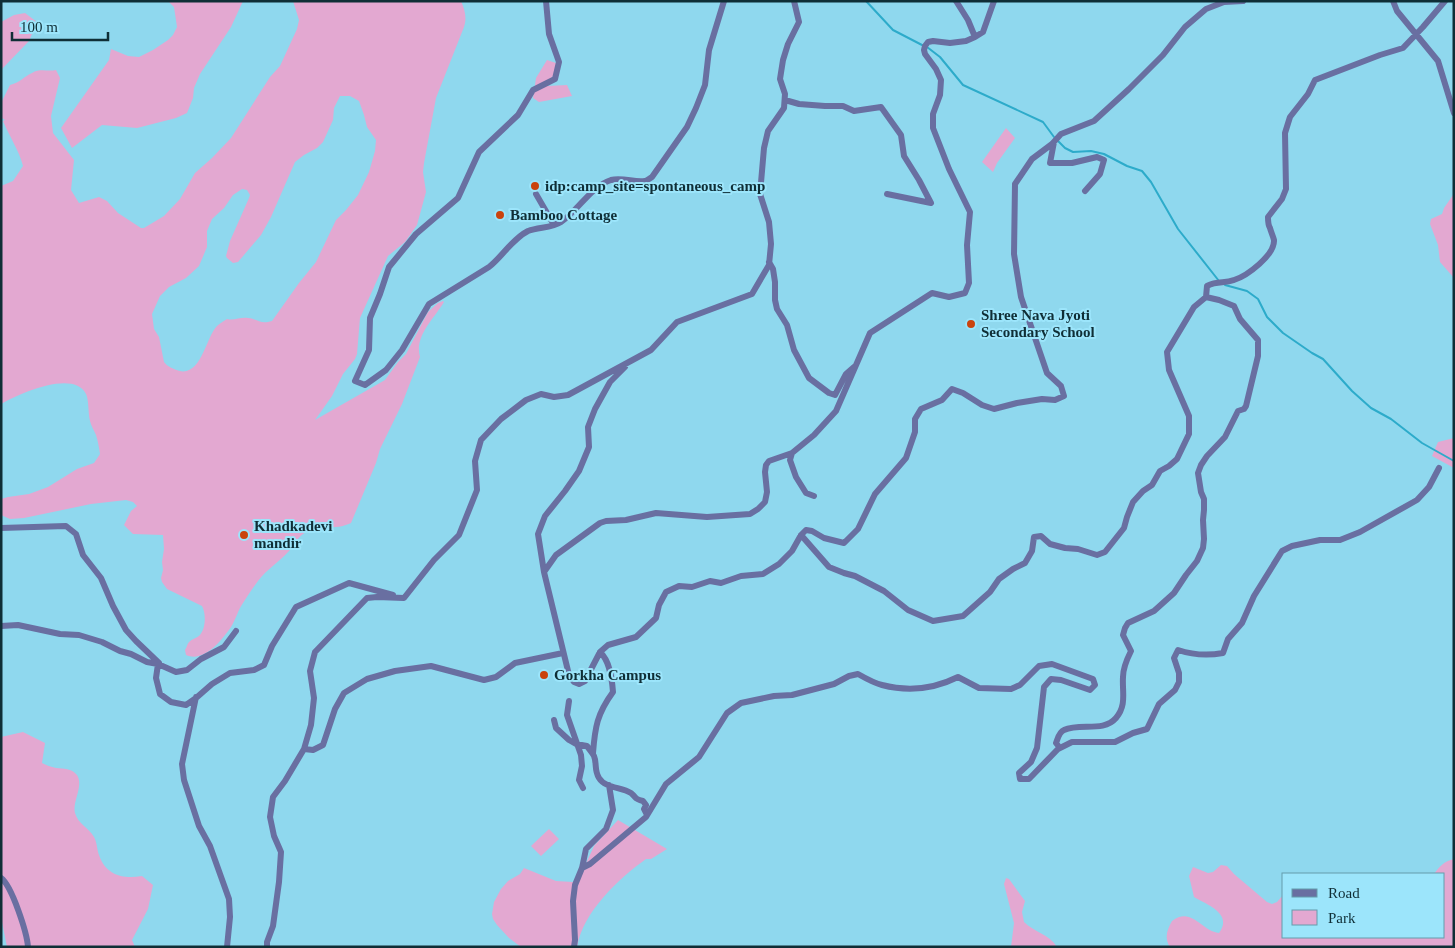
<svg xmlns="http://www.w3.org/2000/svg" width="1455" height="948" font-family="'Times New Roman',serif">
  <rect width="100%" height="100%" fill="#8fd8ee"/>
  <path fill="#e3a8d1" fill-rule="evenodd" d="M 168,1 L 243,1 L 231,27 L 200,74 L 194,88 L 193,98 L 187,113 L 176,118 L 137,128 L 102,125 L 72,148 L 61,128 L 109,60 L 111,49 L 128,56 L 139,57 L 153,50 L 168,40 L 173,35 L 177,27 L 174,7 Z
    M 293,1 L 461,1 C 465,10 467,18 464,27 L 436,98 L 424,163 L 423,172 L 426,192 L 417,225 L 405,242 L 388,256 L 360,318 L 357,354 L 355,359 L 343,374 L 332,396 L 315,420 L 385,380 L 398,362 L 406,354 L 428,312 L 438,303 L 443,301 L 444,302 C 434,319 414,336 420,357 L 402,404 L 380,449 L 376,463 L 351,523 C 335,531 318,524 303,534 C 297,538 294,546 289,551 C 279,562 267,569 258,581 C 253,588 248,595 243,603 C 238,610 236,619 231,627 C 222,640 204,663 186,655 L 185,650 C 187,647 187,644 189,642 C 192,639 197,638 200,635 C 206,628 206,613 202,606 L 167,589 L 162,582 L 161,578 L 163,570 L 162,562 L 164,549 L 163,535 L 133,534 L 124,525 L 131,511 L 137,506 L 133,502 L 126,500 L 91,504 L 24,518 L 10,519 L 1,515 L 1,499 L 8,497 L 29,494 L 48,487 L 77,469 L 94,463 L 100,454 C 99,448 98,441 96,435 C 94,430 91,426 90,421 C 88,413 89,400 86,394 C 74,369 18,394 1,404 L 1,186 L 13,181 L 23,166 C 19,150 9,136 3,121 L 5,120 L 2,118 L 2,101 L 10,85 C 21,82 23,77 32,73 C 40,68 48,72 56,70 L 60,78 L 51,116 L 53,133 L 74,160 L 71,190 L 79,203 L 99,197 L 107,201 L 118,213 L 141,228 L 144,228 L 164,216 L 180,199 L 195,173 L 212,158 L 231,138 L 270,77 L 280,66 L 297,29 L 299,20 ZM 340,96 L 350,96 L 359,101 L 364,115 L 367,127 L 376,140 L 375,151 L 369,172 L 358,195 L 346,210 L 336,220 L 316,262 L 299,283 L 272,321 C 260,325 258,319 248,318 C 240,317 234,321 227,319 C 224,321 220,323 217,326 C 205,338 201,382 174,369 C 170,367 167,366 164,362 L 159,337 L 154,329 L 152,314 L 160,296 L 169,287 L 186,278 L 199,266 L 207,247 L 207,231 L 212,219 L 224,208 L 233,195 L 242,189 L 247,190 L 250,195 L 249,198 L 230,241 L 226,256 L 227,258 L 233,263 L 238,262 L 261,235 L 271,217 L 295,162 L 304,155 L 317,148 L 323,142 L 333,120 L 334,108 Z
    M 25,13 L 37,22 L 29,41 L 1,70 L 1,22 L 14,15 Z
    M 547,60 L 556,63 L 555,74 L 550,79 L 547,86 L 567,85 L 572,96 L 539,102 L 533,98 L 536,78 Z
    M 1006,128 L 1015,138 L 997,163 L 993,172 L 982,162 Z
    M 1453,195 L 1454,195 L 1454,278 L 1440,262 L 1438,245 L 1430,224 L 1431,219 L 1442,214 L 1444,208 Z
    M 1454,438 L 1454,468 L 1432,456 L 1438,442 Z
    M 23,732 L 45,743 L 42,763 C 46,765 51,767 56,768 C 64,769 71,768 77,775 C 84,786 72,802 75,813 C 78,824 89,828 94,837 C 97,842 97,850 99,855 C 106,876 124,879 142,876 L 153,885 L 148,909 L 132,940 L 135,947 L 7,947 L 1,917 L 1,737 Z
    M 618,820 L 667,849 L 651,859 L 646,859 C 618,879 583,912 577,947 L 521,947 L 509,938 L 497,925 L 493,919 L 492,914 L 494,902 L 501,889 L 508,881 L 520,874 L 524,868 L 556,881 L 573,882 L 583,870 L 594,846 Z
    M 549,829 L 559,839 L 541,856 L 531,846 Z
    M 1454,859 L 1454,947 L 1170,947 C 1164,938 1167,930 1172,921 C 1192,906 1201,931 1219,933 C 1233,914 1208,905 1194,897 L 1189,876 L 1193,867 L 1208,873 L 1213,872 L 1221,865 L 1227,866 L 1234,874 L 1267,902 L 1272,904 L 1277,902 L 1284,894 L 1284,937 L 1444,937 L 1444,874 L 1434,874 C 1439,867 1444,861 1454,859 Z
    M 1006,878 L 1009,879 L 1025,901 L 1022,912 L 1024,922 C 1034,932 1049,934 1057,947 L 1011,947 L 1014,923 L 1004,884 Z"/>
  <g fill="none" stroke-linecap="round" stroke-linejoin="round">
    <path stroke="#2dabca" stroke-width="2" d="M 866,1 L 893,30 L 922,45
      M 927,47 L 940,57 L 963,85 L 1043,122 L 1054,137
      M 1058,141 L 1065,148 L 1073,152 L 1091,151 L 1104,154 L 1127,166 L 1142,171 L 1151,182 L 1178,229 L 1219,281
      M 1225,285 L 1247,291 L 1258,299 L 1267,317 L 1283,333 L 1312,353 L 1323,359 L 1352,391 L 1371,408 L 1391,419 L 1422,443 L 1454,461"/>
    <path stroke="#696fa1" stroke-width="6" d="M 546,1 L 549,34 L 559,62 L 555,79 L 533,90 L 518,115 L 479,152 L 458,198 L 416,234 L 389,267 L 380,294 L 370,318 L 369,350 L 355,381 L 365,385 L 386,370 L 402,350 L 429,304 L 489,267 C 503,256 512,239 528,231 C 539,227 552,228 561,222 C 579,210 590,187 611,180 C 623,177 635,183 645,181 C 648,180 650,178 652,177 L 687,127 L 696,108 L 705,85 L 709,50 L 724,1
      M 956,1 L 968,20 L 975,37
      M 1393,1 L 1397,11 L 1438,61 L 1454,113
      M 785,100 L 799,104 L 825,106 L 843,106 L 854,111 L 881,107 L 901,135 L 904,156 L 919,180 L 931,203 L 887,194
      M 1054,142 L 1050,163 L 1072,163 L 1097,157 L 1104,160 L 1100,174 L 1085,191
      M 536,194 L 554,225
      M 769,262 L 773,269 L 775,282 L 775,300 L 777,309 L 787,325 L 794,350 L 809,378 L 829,393 L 835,395 L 846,374 L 854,367
      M 1206,297 L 1207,286 C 1218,280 1224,284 1234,280 C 1247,276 1275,255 1274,240 C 1273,236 1271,232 1270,228 C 1268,225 1268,220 1268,217 L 1282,199 L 1286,189 L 1285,133 L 1290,117 L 1308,94 L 1315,80 L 1380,55 L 1403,48 L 1423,27 L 1445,1
      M 792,453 L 790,460 L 796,477 L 806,493 L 814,496
      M 1,528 L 66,526 L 76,534 L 83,555 L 101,578 L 113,606 L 126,630 L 136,641 L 159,663
      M 801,535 L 829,567 L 844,573 L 855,576 L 884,591 L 908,610 L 933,621 L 963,616 L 990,592 L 999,579 L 1013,569 L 1025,563 L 1032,551 L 1034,537 L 1041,536 L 1050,544 L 1065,548 L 1078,549 L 1097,555 L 1105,552 L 1124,528 L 1127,517 L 1133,502 L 1143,491 L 1152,485 L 1160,471 L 1169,466 L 1177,459 L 1189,434 L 1189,416 L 1169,370 L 1167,352 L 1194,307 L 1206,297 L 1219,300 L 1234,306 L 1240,319 L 1258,340 L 1258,356 L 1246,406 L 1244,409 L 1238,411 L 1225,437 L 1207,456 L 1201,465 L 1198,473 L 1201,492 L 1204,499 L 1204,510 L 1203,520 L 1204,539 L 1203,548 L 1197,561 L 1186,575 L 1174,593 L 1154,611 L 1128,623 L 1125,628 L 1123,635 L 1131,651 C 1127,659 1123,668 1123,677 C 1122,692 1127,705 1116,718 C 1103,733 1080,722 1064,730 C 1059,732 1058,738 1056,743 L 1060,748
      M 544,572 L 538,534 L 545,516 L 565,491 L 579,471 L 589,447 L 588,427 L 595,409 L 610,382 L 625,367
      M 1,626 L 18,625 L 60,634 L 79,635 L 102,642 L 120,651 L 131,654 L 147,662 L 158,664 L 176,672 L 187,670 L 201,659 L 224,647 L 236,631
      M 600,652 L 608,645 L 636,637 L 656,618 L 659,605 L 666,592 L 679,586 L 692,587 L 710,581 L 721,583 L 741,576 L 763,574 L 779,564 L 792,551 L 801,535 L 806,530 L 812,531 L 824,538 L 844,543 L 858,529 L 875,494 L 906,458 L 915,432 L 915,419 L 921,409 L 942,400 L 952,389 L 963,393 L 982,405 L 994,409 L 1017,403 L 1042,399 L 1055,400 L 1064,396 L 1061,386 L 1047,373 L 1021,297 L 1014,254 L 1015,184 L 1032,159 L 1052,144 L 1061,134 L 1094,121 L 1129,89 L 1163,55 L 1185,27 L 1206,9 L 1224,2 L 1243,1
      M 563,653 L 515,663 L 496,677 L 484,680 L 431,666 L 395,671 L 367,679 L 344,693 L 335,709 L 323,745 L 313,750 L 304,749 L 311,725 L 314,698 L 310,671 L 315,652 L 367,598 L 377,597 L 404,598 L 434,560 L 459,535 L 477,490 L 475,461 L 481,440 L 501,419 L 526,400 L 541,394 L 554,397 L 568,395 L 651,350 L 677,322 L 752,294 L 769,265 L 771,244 L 769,222 L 760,194 L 764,148 L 768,131 L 784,108 L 785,94 L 780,79 L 783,60 L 788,44 L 799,22 L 794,1
      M 158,664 L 156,678 L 160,694 L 171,702 L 186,705 L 196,698 L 212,684 L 230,673 L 254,670 L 264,665 L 272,646 L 296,607 L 349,583 L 393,595
      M 196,697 L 182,764 L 184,780 L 199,826 L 210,846 L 229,899 L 230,917 L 227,947
      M 569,701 L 567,715 L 581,755 L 582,766 L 579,780 L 583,788
      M 554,720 L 556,728 L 569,740 L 576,744 L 587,746 C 589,749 592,752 594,756 C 597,763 594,770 599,778 C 605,788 621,787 631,793 C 637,798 634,799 643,801 L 646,805 L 644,809 L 647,815
      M 593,753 C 595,727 597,714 613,692 C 612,679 610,661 600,652 L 585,681 L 579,684 L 574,682 L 569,675 L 544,572 L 556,555 L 600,523 L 606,521 L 626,520 L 656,513 L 707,517 L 750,514 L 758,509 L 765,502 L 767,492 L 765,472 L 766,465 L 769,461 L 792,453 L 814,435 L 836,411 L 870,333 L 932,293 L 949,297 L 965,293 L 969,283 L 967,245 L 970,212 L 949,169 L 933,128 L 933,114 L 940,95 L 941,80 L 936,69 L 925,54 L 924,50 L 925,46 L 928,42 L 933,41 L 950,43 L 966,41 L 975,37 L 983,32 L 994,1
      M 582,868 L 590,864 L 646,817 L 666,784 L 699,757 L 727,713 L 741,703 L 774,696 L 792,695 L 834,684 L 849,676 L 858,674 C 865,678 874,683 882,685 C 909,692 934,689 958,677 L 979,688 L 1011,689 L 1020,685 L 1039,666 L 1052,664 L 1093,679 L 1095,685 L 1090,690 L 1061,680 L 1051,679 L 1044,687 L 1037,748 L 1031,762 L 1019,773 L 1020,779 L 1029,779 L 1058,749 L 1072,742 L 1115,742 L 1133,733 L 1147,729 L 1159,704 L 1175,690 L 1179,682 L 1179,673 L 1174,658 L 1178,650 C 1193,655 1207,656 1223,653 L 1228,639 L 1242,623 L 1254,596 L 1282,551 L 1292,546 L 1320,540 L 1340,540 L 1360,532 L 1417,500 L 1429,487 L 1439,468
      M 1,878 C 12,886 27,933 28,947
      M 267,947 L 267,942 L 273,926 L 279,882 L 281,852 L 274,836 L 270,817 L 273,797 L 285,781 L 304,749
      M 574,947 L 575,940 L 573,901 L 575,885 L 582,868 L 586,849 L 606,829 L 613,810 L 609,785"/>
  </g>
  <g fill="#ca430d" stroke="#9ce5fb" stroke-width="2">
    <circle cx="535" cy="186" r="5"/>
    <circle cx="500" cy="215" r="5"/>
    <circle cx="971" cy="324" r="5"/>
    <circle cx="244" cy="535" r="5"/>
    <circle cx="544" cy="675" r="5"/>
  </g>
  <g text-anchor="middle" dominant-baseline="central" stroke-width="4" stroke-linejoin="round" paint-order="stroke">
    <g font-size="15" font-weight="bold" fill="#0f2e36" stroke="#9ce5fb" text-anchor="start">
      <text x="545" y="186">idp:camp_site=spontaneous_camp</text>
      <text x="510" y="215">Bamboo Cottage</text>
      <text x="981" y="315">Shree Nava Jyoti<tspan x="981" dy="17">Secondary School</tspan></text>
      <text x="254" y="526">Khadkadevi<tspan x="254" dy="17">mandir</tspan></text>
      <text x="554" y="675">Gorkha Campus</text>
    </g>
  </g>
  <rect width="1455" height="948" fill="none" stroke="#0f2e36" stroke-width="5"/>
  <rect x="1282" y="873" width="162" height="65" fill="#9ce5fb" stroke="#649cac"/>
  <rect x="1292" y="889" width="25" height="8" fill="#696fa1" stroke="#649cac"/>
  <text x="1328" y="898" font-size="15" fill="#0f2e36">Road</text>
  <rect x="1292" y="910" width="25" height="15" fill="#e3a8d1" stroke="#649cac"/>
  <text x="1328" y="923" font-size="15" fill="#0f2e36">Park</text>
  <path d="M12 32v8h96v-8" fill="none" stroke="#0f2e36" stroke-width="2.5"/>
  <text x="20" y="32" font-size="15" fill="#0f2e36" stroke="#9ce5fb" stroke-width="4" paint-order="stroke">100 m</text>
</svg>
